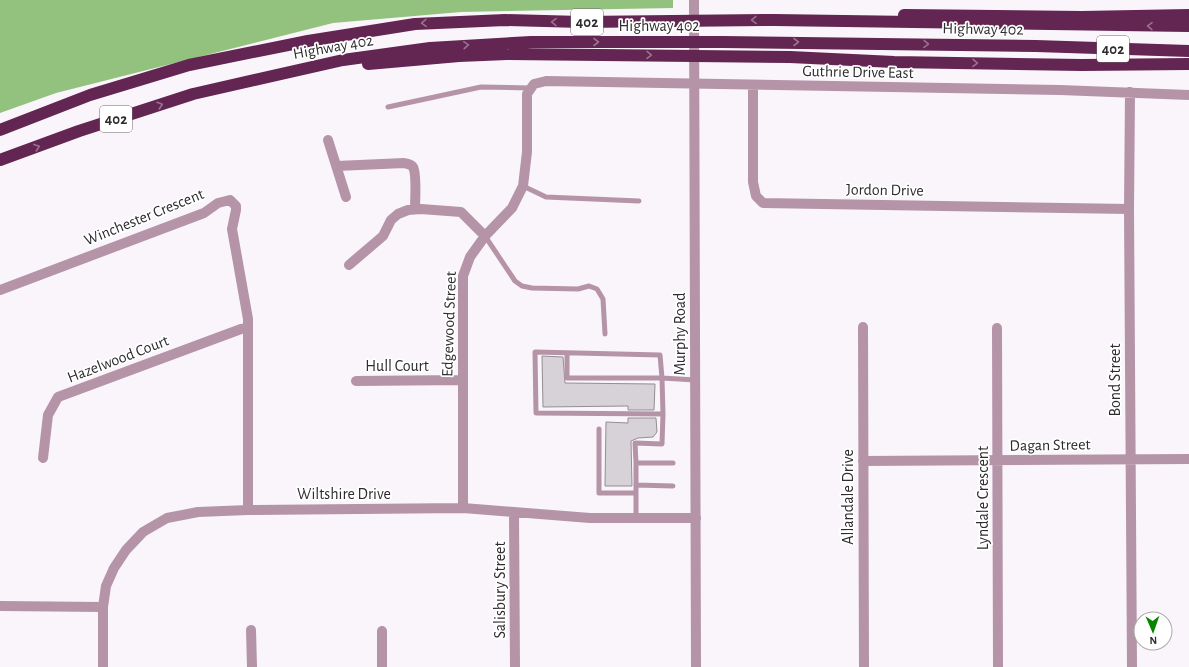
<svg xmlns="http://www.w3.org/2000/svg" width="1189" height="667" font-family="'Alegreya Sans',sans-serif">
  <rect width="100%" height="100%" fill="#f9f5fb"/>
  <path fill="#93c27f" d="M 0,0 L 673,0 L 673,8 L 461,12 L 333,23 L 56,93 L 0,113 Z"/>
  <path fill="#d7d2d8" stroke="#928e93" d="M 542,356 L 563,357 L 565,383 L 655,384 L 654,410 L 628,410 L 628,406 L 543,407 Z
    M 628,418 L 656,418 L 657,432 L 653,437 L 638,438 L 631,441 L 632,486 L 605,486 L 606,422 L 628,423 Z"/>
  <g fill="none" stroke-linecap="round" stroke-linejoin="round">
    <path stroke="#b594a8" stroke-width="5" d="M 388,107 L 481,87 L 530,88
      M 523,186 L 546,197 L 639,201
      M 485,236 L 515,281 L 522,286 L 532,288 L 578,289 L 589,286 L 597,289 L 603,299 L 605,334
      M 567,353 L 567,378 L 662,378 L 663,414
      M 599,429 L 599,493 L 636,493
      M 636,463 L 636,485 L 673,486
      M 673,463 L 636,463 L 635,443 L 662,444 L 663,414 L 536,413 L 535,352 L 660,355 L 662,378 L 695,380
      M 636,485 L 636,518"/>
    <path stroke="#b594a8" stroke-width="10" d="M 753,85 L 753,182 L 756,196 L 763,203 L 1129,209
      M 1130,92 L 1129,209 L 1132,667
      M 328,140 L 346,197
      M 337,166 L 404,163 C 408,164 411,164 413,167 C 417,174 415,200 415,209
      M 349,265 L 383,236 L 391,220 L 398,214 L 408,210 L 421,209 L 461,212 L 485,236
      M 0,290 L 204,213 L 218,203 L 230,200 L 236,206 L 236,210 L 232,229 L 248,319 L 248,510
      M 863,327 L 864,667
      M 997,328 L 998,667
      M 356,381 L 462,380
      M 43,458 L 48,415 L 58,397 L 241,329 L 248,328
      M 863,461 L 1189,459
      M 463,508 L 463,276 L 470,257 L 485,236 L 512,208 L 523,186 L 527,152 L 527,94 L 534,84 L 546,81 L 1060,90 L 1189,95
      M 514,513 L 515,667
      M 0,606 L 103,607
      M 251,630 L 252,667
      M 382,631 L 382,667
      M 103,667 L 103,607 L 106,586 L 114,568 L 126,550 L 143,532 L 167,518 L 198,512 L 248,510 L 463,508 L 590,518 L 696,518"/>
    <path stroke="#b594a8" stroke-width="10" d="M 694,0 L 696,667"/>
    <path stroke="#632551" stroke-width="12" d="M 904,15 L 1082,17 L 1189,15
      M 368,64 L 459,56 L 507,54 L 790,57 L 894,62 L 1082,65 L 1189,64
      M 0,130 L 90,95 L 189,65 L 308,41 L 415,24 L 505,20 L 581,22 L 774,20 L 1189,26
      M 0,160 L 79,131 L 193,94 L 343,60 L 430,48 L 531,42 L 722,42 L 1036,46 L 1189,51"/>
  </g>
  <defs><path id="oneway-chevron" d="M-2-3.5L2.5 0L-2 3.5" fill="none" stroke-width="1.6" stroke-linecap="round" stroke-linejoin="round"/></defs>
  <g stroke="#9a718e">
    <use href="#oneway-chevron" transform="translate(754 20) rotate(179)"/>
    <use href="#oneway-chevron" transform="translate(554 22) rotate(-179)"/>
    <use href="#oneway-chevron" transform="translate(424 23) rotate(178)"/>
    <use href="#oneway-chevron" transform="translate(1150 26) rotate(-179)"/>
    <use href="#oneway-chevron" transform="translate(596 42)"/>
    <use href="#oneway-chevron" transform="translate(796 42)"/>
    <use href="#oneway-chevron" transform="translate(926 44) rotate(1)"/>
    <use href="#oneway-chevron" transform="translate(466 45) rotate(-4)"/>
    <use href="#oneway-chevron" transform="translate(649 55) rotate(1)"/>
    <use href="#oneway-chevron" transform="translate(975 63) rotate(1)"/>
    <use href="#oneway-chevron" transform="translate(160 105) rotate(-18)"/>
    <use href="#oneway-chevron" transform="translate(37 147) rotate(-20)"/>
  </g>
  <g text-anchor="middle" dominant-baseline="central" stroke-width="3.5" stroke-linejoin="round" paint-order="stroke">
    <g fill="#fff" stroke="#6d6b6d" stroke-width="1">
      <rect x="571" y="9" width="32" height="26" rx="3"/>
      <rect x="1097" y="36" width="32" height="26" rx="3"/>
      <rect x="100" y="106" width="32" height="26" rx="3"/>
    </g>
    <g font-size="15" font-weight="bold" fill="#2e2c2e">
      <text x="587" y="22">402</text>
      <text x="1113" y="49">402</text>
      <text x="116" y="119">402</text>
    </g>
    <g font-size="16" fill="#2e2c2e" stroke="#fff">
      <text x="659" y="26">Highway 402</text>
      <text transform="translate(983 29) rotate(1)">Highway 402</text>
      <text transform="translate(333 47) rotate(-10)">Highway 402</text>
      <text transform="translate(858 72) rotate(1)">Guthrie Drive East</text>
      <text transform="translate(885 190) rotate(1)">Jordon Drive</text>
      <text transform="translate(144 217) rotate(-22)">Winchester Crescent</text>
      <text transform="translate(449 324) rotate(-88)">Edgewood Street</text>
      <text transform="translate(680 334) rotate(-90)">Murphy Road</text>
      <text transform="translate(118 359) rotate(-21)">Hazelwood Court</text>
      <text x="397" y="366">Hull Court</text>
      <text transform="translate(1115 380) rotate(-90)">Bond Street</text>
      <text transform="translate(1050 445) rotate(-1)">Dagan Street</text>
      <text x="344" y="494">Wiltshire Drive</text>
      <text transform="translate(848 497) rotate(-90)">Allandale Drive</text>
      <text transform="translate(983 498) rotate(-90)">Lyndale Crescent</text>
      <text transform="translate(500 590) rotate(-90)">Salisbury Street</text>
    </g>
  </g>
  <g transform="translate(1153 631) rotate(178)"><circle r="19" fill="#ffffff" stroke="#ababab"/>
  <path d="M0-3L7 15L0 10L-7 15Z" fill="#088400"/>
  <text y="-6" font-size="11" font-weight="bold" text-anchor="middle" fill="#2e2c2e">N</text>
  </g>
</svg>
